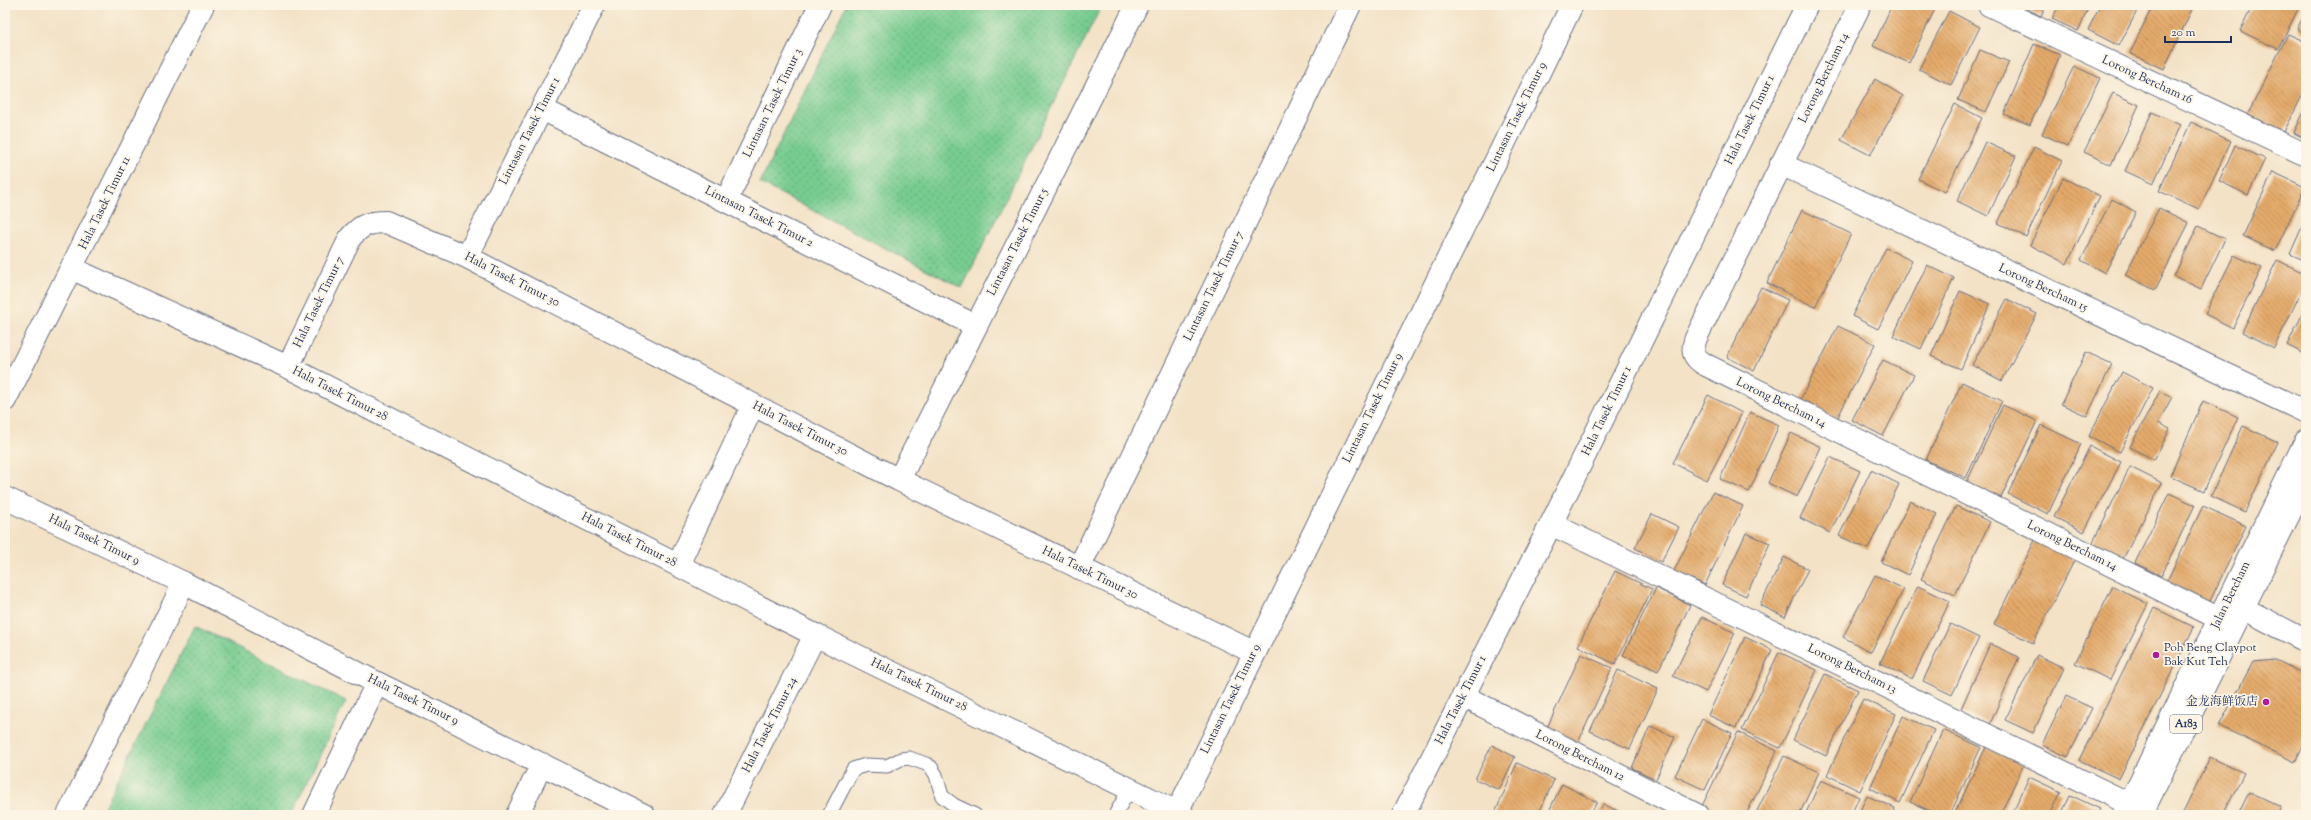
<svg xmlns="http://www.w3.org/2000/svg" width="2311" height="820" font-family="'Sorts Mill Goudy','Noto Serif SC',serif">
  <defs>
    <pattern id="grass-dots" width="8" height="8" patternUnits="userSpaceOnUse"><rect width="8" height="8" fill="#77cc90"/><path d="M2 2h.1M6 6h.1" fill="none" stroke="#61a679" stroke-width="1.8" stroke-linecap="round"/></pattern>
    <pattern id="building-back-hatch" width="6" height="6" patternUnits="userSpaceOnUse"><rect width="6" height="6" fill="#e4aa6a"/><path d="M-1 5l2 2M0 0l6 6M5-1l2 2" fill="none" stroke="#b88b5a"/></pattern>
  </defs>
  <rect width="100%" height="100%" fill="#fcf5e5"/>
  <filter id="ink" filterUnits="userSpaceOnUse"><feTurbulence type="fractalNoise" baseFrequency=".025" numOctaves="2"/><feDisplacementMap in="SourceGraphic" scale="8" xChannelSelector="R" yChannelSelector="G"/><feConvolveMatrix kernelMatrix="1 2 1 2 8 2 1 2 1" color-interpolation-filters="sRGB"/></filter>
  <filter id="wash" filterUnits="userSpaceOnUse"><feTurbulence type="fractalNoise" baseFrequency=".012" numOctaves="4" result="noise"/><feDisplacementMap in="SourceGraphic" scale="16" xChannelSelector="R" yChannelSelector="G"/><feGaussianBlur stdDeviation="0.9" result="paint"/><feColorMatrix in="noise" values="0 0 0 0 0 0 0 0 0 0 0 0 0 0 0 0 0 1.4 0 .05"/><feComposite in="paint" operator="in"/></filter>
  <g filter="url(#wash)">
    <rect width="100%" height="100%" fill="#f3e2c6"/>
    <path fill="url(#grass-dots)" stroke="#497e77" d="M 846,5 L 1102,5 L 962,288 L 760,183 Z
      M 195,626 L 346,701 L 291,815 L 100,815 Z"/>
    <g id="blocks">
      <path fill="url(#building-back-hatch)" d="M 1892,5 L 1937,5 L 1909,63 L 1873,46 Z
        M 2019,5 L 2046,5 L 2041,16 Z
        M 2059,5 L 2090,5 L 2078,31 L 2052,19 Z
        M 2100,5 L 2140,5 L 2119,46 L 2088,30 Z
        M 2153,5 L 2194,5 L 2164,69 L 2130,53 Z
        M 2253,5 L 2300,5 L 2278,49 L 2240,31 Z
        M 1949,11 L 1980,27 L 1951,85 L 1919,69 Z
        M 2306,11 L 2306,34 L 2297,29 Z
        M 2288,34 L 2306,42 L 2306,88 L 2282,136 L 2246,118 Z
        M 2034,44 L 2060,55 L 2030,125 L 2004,114 Z
        M 1980,50 L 2009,62 L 1986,112 L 1958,100 Z
        M 2074,66 L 2100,78 L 2068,146 L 2042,134 Z
        M 1875,79 L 1903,96 L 1870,155 L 1841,140 Z
        M 2113,93 L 2139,105 L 2111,165 L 2084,152 Z
        M 1955,104 L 1982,118 L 1945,192 L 1918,179 Z
        M 2306,107 L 2306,139 L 2294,133 Z
        M 2152,112 L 2180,125 L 2153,184 L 2125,171 Z
        M 2191,122 L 2231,141 L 2199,209 L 2159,191 Z
        M 1985,142 L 2016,156 L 1988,216 L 1957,201 Z
        M 2235,145 L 2265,159 L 2248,195 L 2219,181 Z
        M 2034,147 L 2062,161 L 2026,237 L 1998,223 Z
        M 2273,172 L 2305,187 L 2275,251 L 2243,236 Z
        M 2063,178 L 2100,196 L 2067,264 L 2030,245 Z
        M 2112,199 L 2136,212 L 2105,273 L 2081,260 Z
        M 2159,208 L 2189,223 L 2155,290 L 2125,275 Z
        M 1802,210 L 1851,234 L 1815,307 L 1767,283 Z
        M 2306,218 L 2306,261 L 2290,254 Z
        M 2198,226 L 2225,239 L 2201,289 L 2174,276 Z
        M 1886,248 L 1912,261 L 1878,329 L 1852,316 Z
        M 2234,255 L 2262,268 L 2233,328 L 2205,314 Z
        M 2277,260 L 2306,274 L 2306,282 L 2274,348 L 2242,332 Z
        M 1927,265 L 1954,278 L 1921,349 L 1893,336 Z
        M 1761,287 L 1788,300 L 1754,371 L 1727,357 Z
        M 1960,291 L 1990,304 L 1961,369 L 1931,356 Z
        M 2007,299 L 2037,314 L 2002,381 L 1972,365 Z
        M 2306,307 L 2306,355 L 2287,345 Z
        M 1838,326 L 1875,344 L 1837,419 L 1800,400 Z
        M 2086,352 L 2112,364 L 2087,416 L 2061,404 Z
        M 1883,360 L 1914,375 L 1883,436 L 1852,420 Z
        M 2122,372 L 2153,388 L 2120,452 L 2089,436 Z
        M 1962,382 L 2002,401 L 1966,478 L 1926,460 Z
        M 2160,391 L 2172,397 L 2158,423 L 2170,429 L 2154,460 L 2130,447 Z
        M 1708,395 L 1742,413 L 1707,480 L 1673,463 Z
        M 2203,401 L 2238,417 L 2204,491 L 2170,476 Z
        M 2003,405 L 2037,421 L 1999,502 L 1965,486 Z
        M 1750,412 L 1779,425 L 1749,492 L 1720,479 Z
        M 2041,425 L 2081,444 L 2048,514 L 2008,494 Z
        M 2243,426 L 2278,442 L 2245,512 L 2211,496 Z
        M 1791,433 L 1821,447 L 1797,497 L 1768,483 Z
        M 2090,446 L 2121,462 L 2084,532 L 2054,517 Z
        M 1830,457 L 1860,471 L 1830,533 L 1800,518 Z
        M 2130,467 L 2162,483 L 2122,561 L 2091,546 Z
        M 1871,470 L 1899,484 L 1868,549 L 1839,536 Z
        M 1713,492 L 1743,506 L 1705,585 L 1674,571 Z
        M 2169,493 L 2195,505 L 2161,576 L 2135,563 Z
        M 1910,501 L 1937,514 L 1908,575 L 1881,562 Z
        M 1956,506 L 1990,522 L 1955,595 L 1921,579 Z
        M 2203,506 L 2246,526 L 2209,603 L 2166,583 Z
        M 1652,514 L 1679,527 L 1661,562 L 1635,548 Z
        M 1746,533 L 1770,543 L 1746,596 L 1722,585 Z
        M 2035,540 L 2075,559 L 2033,643 L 1994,624 Z
        M 1784,557 L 1808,569 L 1785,617 L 1760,605 Z
        M 1615,571 L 1652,589 L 1615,664 L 1578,646 Z
        M 1875,575 L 1904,589 L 1871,652 L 1843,637 Z
        M 1918,586 L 1950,601 L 1912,679 L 1880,663 Z
        M 2113,586 L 2148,604 L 2110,680 L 2075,663 Z
        M 1656,588 L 1690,605 L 1658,671 L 1623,655 Z
        M 2154,608 L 2194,627 L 2119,779 L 2079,760 Z
        M 1702,617 L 1735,633 L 1706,692 L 1673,676 Z
        M 1950,624 L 1979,638 L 1952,695 L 1923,681 Z
        M 1745,637 L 1772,650 L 1736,728 L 1708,715 Z
        M 1990,644 L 2019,657 L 1990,724 L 1960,711 Z
        M 1779,652 L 1817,670 L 1780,748 L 1742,730 Z
        M 1581,654 L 1612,668 L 1577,745 L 1546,730 Z
        M 2037,655 L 2064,668 L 2033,733 L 2005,720 Z
        M 2276,660 L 2306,675 L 2306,740 L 2295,762 L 2219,726 L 2253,662 Z
        M 1618,670 L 1658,689 L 1630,749 L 1590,731 Z
        M 1825,674 L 1858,690 L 1826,756 L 1793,740 Z
        M 2066,696 L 2092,708 L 2068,757 L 2042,745 Z
        M 1863,699 L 1896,714 L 1860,791 L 1827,775 Z
        M 1903,716 L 1934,730 L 1900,803 L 1870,788 Z
        M 1702,719 L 1732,733 L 1705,790 L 1675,776 Z
        M 1650,726 L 1675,737 L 1656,779 L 1632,768 Z
        M 1943,730 L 1981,747 L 1950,815 L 1940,815 L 1910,802 Z
        M 1738,732 L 1777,751 L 1746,815 L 1706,815 L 1699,812 Z
        M 1492,745 L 1515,757 L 1499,790 L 1475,779 Z
        M 1986,747 L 2024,764 L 2000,815 L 1954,815 Z
        M 1784,756 L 1819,772 L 1799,815 L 1755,815 Z
        M 2210,757 L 2244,773 L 2223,815 L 2186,815 L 2183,813 Z
        M 1517,763 L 1554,780 L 1538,815 L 1494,815 Z
        M 2029,777 L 2061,792 L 2050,815 L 2012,815 Z
        M 1821,780 L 1859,797 L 1851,815 L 1805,815 Z
        M 1562,784 L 1597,802 L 1590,815 L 1547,815 Z
        M 2249,792 L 2281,807 L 2277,815 L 2238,815 Z
        M 2070,795 L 2100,809 L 2097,815 L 2061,815 Z
        M 1867,796 L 1895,808 L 1892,815 L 1858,815 Z
        M 1603,804 L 1626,815 L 1598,815 Z"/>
    </g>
  </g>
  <g filter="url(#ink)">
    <use href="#blocks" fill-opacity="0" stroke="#676e82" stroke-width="1"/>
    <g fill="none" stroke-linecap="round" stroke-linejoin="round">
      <g stroke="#676e82" stroke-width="15">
        <path id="service" d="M 829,815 L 853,769 L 866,765 L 887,766 L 901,759 L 909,758 L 926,764 L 931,767 L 936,775 L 942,796 L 954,805 L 975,815
          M 1115,815 L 1130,788"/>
      </g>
      <g stroke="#676e82" stroke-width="24">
        <path id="minor" d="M 1860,5 L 1696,338 C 1691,351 1693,358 1706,365 L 2220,619 L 2225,623 L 2226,635
          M 1989,5 L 2306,155
          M 542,109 L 976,326
          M 1781,164 L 2306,412
          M 726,201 L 820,5
          M 467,257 L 594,5
          M 73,269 L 288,367 L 815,635
          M 288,367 L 350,238 C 361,225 369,222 386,222 L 467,257 L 899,480 L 1253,652
          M 5,400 L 203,5
          M 899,480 L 1137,5
          M 5,498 L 184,583 L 377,683 L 644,815
          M 1551,524 L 2146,812
          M 678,565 L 753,405
          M 1079,568 L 1350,5
          M 1463,696 L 1697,815
          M 1177,812 L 1572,5
          M 68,815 L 184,583
          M 314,815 L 377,683
          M 517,815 L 542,764
          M 1403,815 L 1551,524 L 1807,5"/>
      </g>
      <g stroke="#676e82" stroke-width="24">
        <path id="tertiary" d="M 2236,592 L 2237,605 L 2306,641
          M 725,815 L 815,635 L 1183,815"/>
      </g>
      <g stroke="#676e82" stroke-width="24">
        <path id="primary" d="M 2124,815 L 2306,440
          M 2141,815 L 2306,480"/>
      </g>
      <use href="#service" stroke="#fff" stroke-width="13"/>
      <use href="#minor" stroke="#fff" stroke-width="22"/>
      <use href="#tertiary" stroke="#fff" stroke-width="22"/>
      <use href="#primary" stroke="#fff" stroke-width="22"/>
    </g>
  </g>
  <g fill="#b5179e" stroke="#fcf5e5" stroke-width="1.5">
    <circle cx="2156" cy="655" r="4"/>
    <circle cx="2266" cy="702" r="4"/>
  </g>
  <g text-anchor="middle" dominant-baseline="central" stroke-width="3.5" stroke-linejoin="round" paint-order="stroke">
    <rect fill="#fcf5e5" stroke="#5e6a86" stroke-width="1" x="2170" y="715" width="32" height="18" rx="3"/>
    <g font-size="11" font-weight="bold" fill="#1b2f5e">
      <text x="2186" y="724">A183</text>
    </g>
    <g font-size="12" fill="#1b2f5e" stroke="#fcf5e5">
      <text transform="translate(1824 78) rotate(-64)">Lorong Bercham 14</text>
      <text transform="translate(2147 80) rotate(25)">Lorong Bercham 16</text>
      <text transform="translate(773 103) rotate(-64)">Lintasan Tasek Timur 3</text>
      <text transform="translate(1517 117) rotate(-64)">Lintasan Tasek Timur 9</text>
      <text transform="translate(1750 120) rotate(-64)">Hala Tasek Timur 1</text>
      <text transform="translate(530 131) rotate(-63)">Lintasan Tasek Timur 1</text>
      <text transform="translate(105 203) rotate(-64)">Hala Tasek Timur 11</text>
      <text transform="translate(759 217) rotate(27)">Lintasan Tasek Timur 2</text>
      <text transform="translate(1018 242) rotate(-63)">Lintasan Tasek Timur 5</text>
      <text transform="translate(512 280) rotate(27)">Hala Tasek Timur 30</text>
      <text transform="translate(1214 286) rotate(-64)">Lintasan Tasek Timur 7</text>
      <text transform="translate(2043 288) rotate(25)">Lorong Bercham 15</text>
      <text transform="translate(319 302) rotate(-64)">Hala Tasek Timur 7</text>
      <text transform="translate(340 394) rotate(27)">Hala Tasek Timur 28</text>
      <text transform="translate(1781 403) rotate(26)">Lorong Bercham 14</text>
      <text transform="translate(1373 408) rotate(-64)">Lintasan Tasek Timur 9</text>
      <text transform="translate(1607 411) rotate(-64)">Hala Tasek Timur 1</text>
      <text transform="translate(800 429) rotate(27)">Hala Tasek Timur 30</text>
      <text transform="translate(94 540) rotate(26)">Hala Tasek Timur 9</text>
      <text transform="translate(629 540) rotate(27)">Hala Tasek Timur 28</text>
      <text transform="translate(2072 546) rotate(26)">Lorong Bercham 14</text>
      <text transform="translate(1090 573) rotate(26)">Hala Tasek Timur 30</text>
      <text transform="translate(2231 595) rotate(-64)">Jalan Bercham</text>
      <text transform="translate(1852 669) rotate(26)">Lorong Bercham 13</text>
      <text transform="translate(919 685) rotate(26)">Hala Tasek Timur 28</text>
      <text transform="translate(1231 699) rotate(-64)">Lintasan Tasek Timur 9</text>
      <text transform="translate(413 700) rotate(26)">Hala Tasek Timur 9</text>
      <text transform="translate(1461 700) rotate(-63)">Hala Tasek Timur 1</text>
      <text transform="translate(770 725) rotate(-63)">Hala Tasek Timur 24</text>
      <text transform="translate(1580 756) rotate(27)">Lorong Bercham 12</text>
    </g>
    <g font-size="12" fill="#1b2f5e" stroke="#fcf5e5" text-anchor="start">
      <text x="2164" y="648">Poh Beng Claypot<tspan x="2164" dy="14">Bak Kut Teh</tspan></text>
      <text x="2258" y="702" text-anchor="end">金龙海鲜饭店</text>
    </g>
  </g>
  <rect width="2311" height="820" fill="none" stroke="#fcf5e5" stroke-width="20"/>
  <path d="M2165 36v6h66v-6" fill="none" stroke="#1b2f5e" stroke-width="2"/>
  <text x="2171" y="36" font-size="12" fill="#1b2f5e" stroke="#fcf5e5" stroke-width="3" paint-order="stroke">20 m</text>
</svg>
